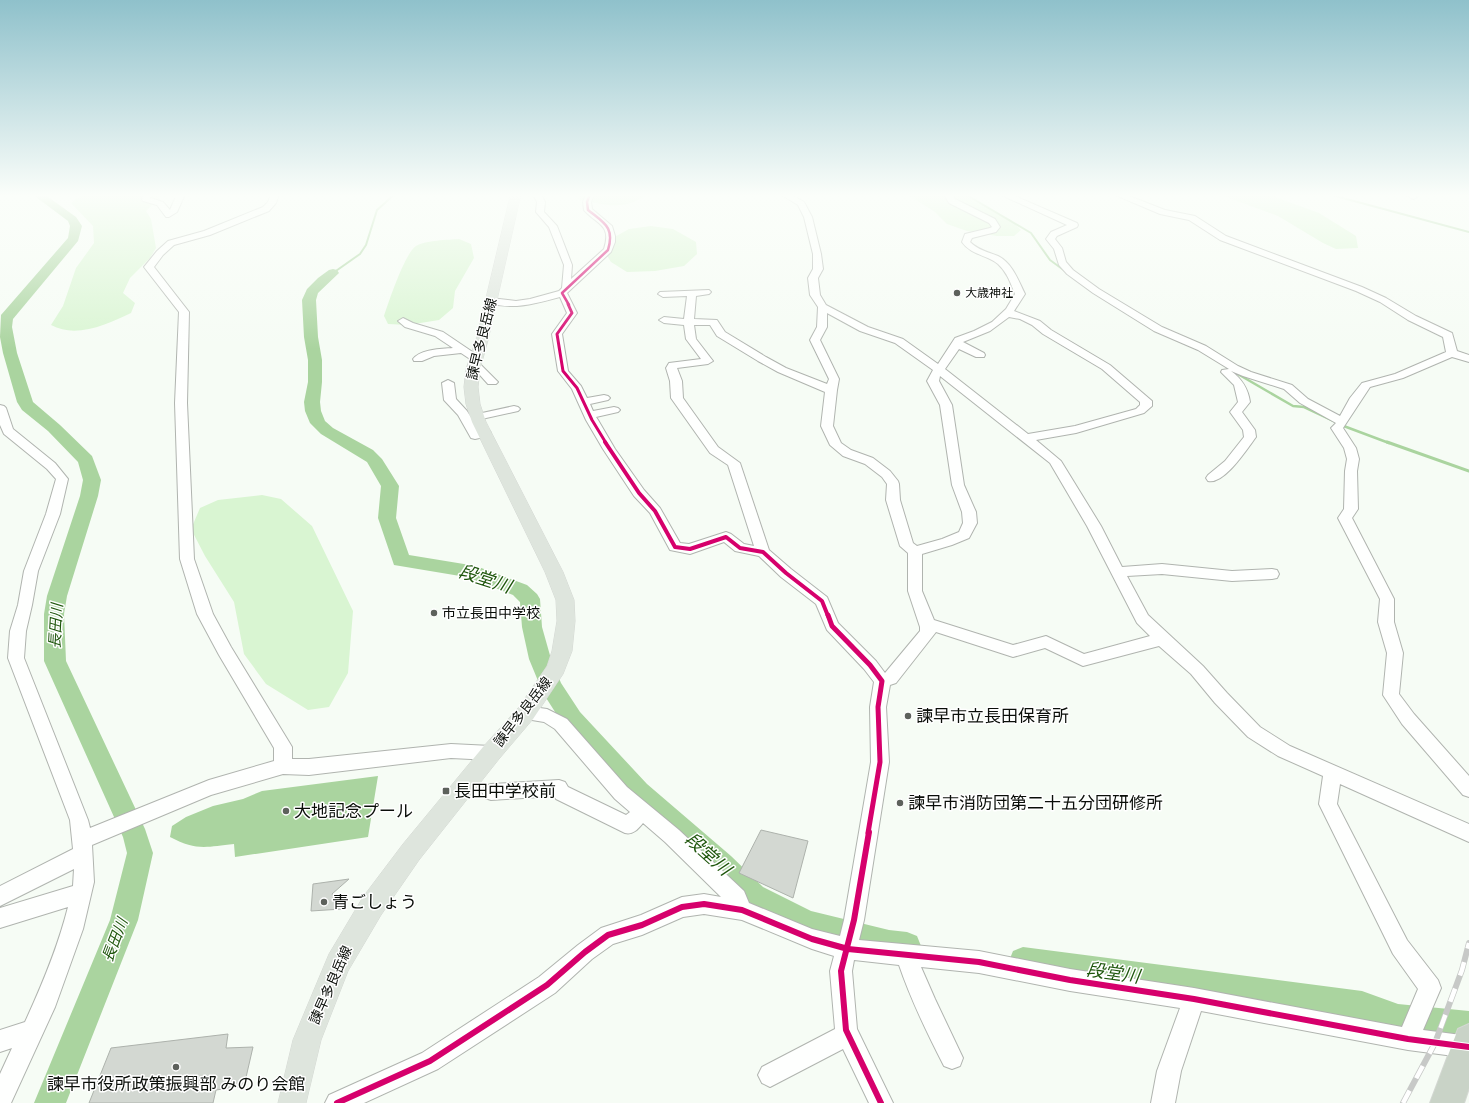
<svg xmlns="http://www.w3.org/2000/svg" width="1469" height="1103" font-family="Signika,'Noto Sans JP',sans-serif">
  <rect width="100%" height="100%" fill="#f6fcf5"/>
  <path fill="#d9f5d2" d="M 89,194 L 163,194 L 146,211 L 151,219 L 156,248 L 150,258 L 130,278 L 123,293 L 135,303 L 131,313 C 108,324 76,339 51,325 L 63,306 L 76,268 L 94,243 L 93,226 L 71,203 L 79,197 Z
    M 577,194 L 648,194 C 624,211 607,205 580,200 Z
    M 907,194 L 968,194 L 978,202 L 1011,220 L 1021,230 L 1014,236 L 997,236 L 967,231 L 947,224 L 935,212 Z
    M 1218,194 L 1267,194 L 1319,213 L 1356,236 L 1358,248 L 1336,249 L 1323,243 L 1278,216 Z
    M 651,226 L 673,229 L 696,242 L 697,254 L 684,266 L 655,271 L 627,272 L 611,262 L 604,251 L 611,239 L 629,229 Z
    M 459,239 L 471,244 L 474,258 L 455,291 L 453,308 L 439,320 L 408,325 L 388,324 L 384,316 C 389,301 405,253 416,246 C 426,240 448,240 459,239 Z
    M 262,495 L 281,499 L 312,526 L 353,611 L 348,673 L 329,707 L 308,710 L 266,684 L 244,654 L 234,602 L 205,556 L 191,529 L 200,508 L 218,500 Z"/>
  <path fill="#aad49f" d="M 378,776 L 368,837 L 235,857 L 234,844 C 206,847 196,851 170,837 L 172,826 L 186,817 L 213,806 L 243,799 L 262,791 Z"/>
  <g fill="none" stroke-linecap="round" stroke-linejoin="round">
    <path stroke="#aad49f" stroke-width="2" d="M 965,194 L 1031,233 L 1050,260 L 1065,271
      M 1328,194 L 1469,232
      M 333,273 L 360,254 L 366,245 L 377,210 L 395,194"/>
    <path stroke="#aad49f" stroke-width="2.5" d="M 1236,373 L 1293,406 L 1304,407 L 1336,422
      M 1341,425 L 1389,443"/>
    <path stroke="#aad49f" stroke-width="3" d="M 1387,442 L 1469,471"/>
    <path fill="#aad49f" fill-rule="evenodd" d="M 32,194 L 44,194 L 76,217 L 82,226 L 78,241 L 13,319 L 12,327 L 17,353 L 33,402 L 60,425 L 92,456 L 101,480 L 98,496 L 67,596 L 64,614 L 66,661 L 145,829 L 153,853 L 138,920 L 66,1103 L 34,1103 L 110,920 L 127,853 L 123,837 L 44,661 L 44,614 L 47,596 L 80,496 L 83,480 L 78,462 L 48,431 L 22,410 L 17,402 L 3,353 L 0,337 L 1,315 L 68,238 L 70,226 L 68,221 Z
      M 333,269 L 337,270 L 339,273 L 318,293 L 316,300 L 318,337 L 322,360 L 322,382 L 320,402 L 321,411 L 325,421 L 333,428 L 373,450 L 382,459 L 399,486 L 396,518 L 409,555 L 476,566 L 527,585 L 537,594 L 540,599 L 542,627 L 551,659 L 561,683 L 580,712 L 647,784 L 731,856 L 763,887 L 811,911 L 889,930 L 907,932 L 917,936 L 921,946 L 917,956 L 907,960 L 889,958 L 808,938 L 743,905 L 713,874 L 629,800 L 564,726 L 543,693 L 529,659 L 522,627 L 520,602 L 513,595 L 466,577 L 394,565 L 378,518 L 381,486 L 367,462 L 321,434 L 310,423 L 305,411 L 304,402 L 308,382 L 308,360 L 304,337 L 302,300 L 307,289 L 318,278 L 329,270 Z
      M 1023,947 L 1362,991 L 1398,1004 L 1469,1011 L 1469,1041 L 1398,1034 L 1362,1021 L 1023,975 L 1013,971 L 1009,961 L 1013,951 Z"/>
  </g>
  <path fill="#d3d8d2" stroke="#adb2ac" d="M 761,830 L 808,841 L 793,898 L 739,873 Z
    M 349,879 L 332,894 L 342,909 L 311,911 L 313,884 Z
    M 228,1034 L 226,1048 L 253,1047 L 244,1086 L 216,1090 L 213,1103 L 89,1103 L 111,1048 Z"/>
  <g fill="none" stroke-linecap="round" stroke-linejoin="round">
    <g stroke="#b0b4af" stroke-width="2">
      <path id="minor" d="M 144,194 L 152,194 L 150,198 L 163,202 L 170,210 L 177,194 L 185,194 L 177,212 L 169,217 L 166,217 L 157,205 L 143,201 L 142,199 Z
        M 271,194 L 279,194 L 276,203 L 269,211 L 210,235 L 174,245 L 163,255 L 154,267 L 189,312 L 187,403 L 194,559 L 213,614 L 231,647 L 289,742 L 292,747 L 292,759 L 309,759 L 451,744 L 491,746 L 497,748 L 500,753 L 497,758 L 491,760 L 451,758 L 309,775 L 283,774 L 211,795 L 92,845 L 94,882 L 83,929 L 55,1007 L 11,1103 L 0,1103 L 0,1074 L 12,1048 L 0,1052 L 0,1030 L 25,1022 C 42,985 58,947 68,907 L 0,928 L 0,908 L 73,886 L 74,869 L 0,906 L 0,886 L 73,849 L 70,820 L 8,658 L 10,631 L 18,605 L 24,571 L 46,514 L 56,479 L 47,469 L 4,434 L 0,425 L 0,405 L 4,406 L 6,408 L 13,429 L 55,463 L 68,479 L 60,514 L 38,571 L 32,605 L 26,631 L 24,658 L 88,820 L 90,828 L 209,780 L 274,761 L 274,748 L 219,655 L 197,614 L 180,559 L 175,403 L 179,312 L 144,267 L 157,251 L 168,241 L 204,231 L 263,207 L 268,202 Z
        M 533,194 L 541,194 L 545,202 L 544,212 L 557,226 L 572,265 L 571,279 L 604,249 C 612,224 597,225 584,210 L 583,202 L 586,194 L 594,194 L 591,202 L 592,209 L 612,226 L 615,236 L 615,242 L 611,252 L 567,293 L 577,313 L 562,334 L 568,371 L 581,386 L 587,398 L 604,395 L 608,396 L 610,398 L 608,400 L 590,404 L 593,411 L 614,407 L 618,408 L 620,410 L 618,412 L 596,417 L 598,420 L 615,449 L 644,490 L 660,508 L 680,543 L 689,544 L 726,532 L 731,534 L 744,544 L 754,546 L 728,465 L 710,453 L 671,398 L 670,381 L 666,368 L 669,363 L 701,359 L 686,339 L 684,325 L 664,323 L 659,320 L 664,317 L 684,319 L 687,296 L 663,297 L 658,294 L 660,292 L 709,290 L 711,292 L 709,294 L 696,296 L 694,319 L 717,320 L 725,332 L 766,357 L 786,368 L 827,384 L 829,379 L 810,340 L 817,327 L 818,307 L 810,295 L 808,278 L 813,269 L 813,254 L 804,217 L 798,205 L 780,194 L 790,194 L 804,202 L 812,217 L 821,254 L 823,269 L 818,278 L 820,295 L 826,305 L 868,327 L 903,339 L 938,364 L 955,338 L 974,331 L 992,322 L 1006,309 L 1015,294 C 1011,284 1007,272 998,264 C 987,255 971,255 962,242 L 965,234 L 990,228 L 992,227 L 989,223 L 949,203 L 945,196 L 946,194 L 954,194 L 953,196 L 955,199 L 995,219 L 1000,227 L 996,232 L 972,238 L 970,242 C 978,250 988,252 998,256 C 1013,264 1018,280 1025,294 L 1014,311 L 1040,321 L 1051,330 L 1110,365 L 1152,401 L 1152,406 L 1144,413 L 1076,433 L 1036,440 L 1061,461 L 1101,526 L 1122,567 L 1162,564 L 1232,571 L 1272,569 L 1277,570 L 1279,574 L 1277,578 L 1272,579 L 1232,581 L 1162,574 L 1127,576 L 1148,615 L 1203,666 L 1227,693 L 1260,727 L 1290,746 L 1469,824 L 1469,842 L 1340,784 L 1337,804 L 1407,940 L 1438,980 L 1441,988 L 1423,1030 L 1469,1036 L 1469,1058 L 1408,1050 L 1201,1011 L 1181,1071 L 1175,1103 L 1151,1103 L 1157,1071 L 1180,1008 L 1070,991 L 979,973 L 921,967 L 935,999 L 963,1058 L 960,1066 L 952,1069 L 944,1066 C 927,1033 911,1000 899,965 L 854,960 L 852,971 L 857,1029 L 893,1103 L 869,1103 L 843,1049 L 770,1087 L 762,1083 L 758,1075 L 762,1067 L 835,1029 L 830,971 L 834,956 L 812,949 L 742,920 L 704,914 L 683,917 L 642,935 L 613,944 L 592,959 L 555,993 L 438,1069 L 364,1103 L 325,1103 L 329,1095 L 422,1053 L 539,977 L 578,945 L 601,928 L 641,915 L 682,897 L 704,894 L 721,897 L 665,842 L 643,823 C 638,829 633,835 625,833 L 556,799 L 554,796 L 491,800 L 485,798 L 482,792 L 485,786 L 491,784 L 559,780 L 565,782 L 568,787 L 626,815 L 630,812 L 615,799 L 555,729 L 544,722 L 520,718 L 518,713 L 520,708 L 526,706 L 547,709 L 567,719 L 627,787 L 679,830 L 744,891 L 749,903 L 812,929 L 840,936 L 844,920 L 871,762 L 870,707 L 874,682 L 864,669 L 827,630 L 816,604 L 781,577 L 759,556 L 735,551 L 724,542 L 690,554 L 670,550 L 650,513 L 634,496 L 603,449 L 586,420 L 572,389 L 558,371 L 552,334 L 567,313 L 560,297 C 534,304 514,310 488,303 L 486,301 L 488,299 L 491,298 L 516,301 L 530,299 L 559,291 L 562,288 L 564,265 L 549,227 L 536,212 L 537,202 ZM 827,313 L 860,331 L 895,343 L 933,370 L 927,381 L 940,405 L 952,485 L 962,512 L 963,523 L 959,532 L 942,539 L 917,546 L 913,543 L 900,500 L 899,484 L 898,481 L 890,471 L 873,458 L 851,450 L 841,443 L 833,426 L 837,390 L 839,379 L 820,340 L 827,327 ZM 1009,317 L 1020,319 L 1032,325 L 1043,334 L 1102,369 L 1140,402 L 1140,405 L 1136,409 L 1075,426 L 1028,434 L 945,369 L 959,349 L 976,357 L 984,357 L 985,355 L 984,353 L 963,342 L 990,331 ZM 694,325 L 710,325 L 717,336 L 758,361 L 778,372 L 825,392 L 821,426 L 830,445 L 843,456 L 865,464 L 882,477 L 887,484 L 886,500 L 900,546 L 908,553 L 908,591 L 920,627 L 920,631 L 885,673 L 876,661 L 838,623 L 827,597 L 791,569 L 769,550 L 740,463 L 718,447 L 683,398 L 682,381 L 677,368 L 708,364 L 713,361 L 696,339 ZM 940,376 L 1050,463 L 1087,526 L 1137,623 L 1150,636 L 1084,654 L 1046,636 L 1013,645 L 934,620 L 922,591 L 922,554 L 952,545 L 969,538 L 977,523 L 976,512 L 964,485 L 952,405 L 939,381 ZM 936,632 L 1013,657 L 1045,648 L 1083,666 L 1159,646 L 1191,674 L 1215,703 L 1248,737 L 1278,756 L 1323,776 L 1319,804 L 1393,954 L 1418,989 L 1402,1027 L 1194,988 L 1070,969 L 979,951 L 859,940 L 864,920 L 889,762 L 886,707 L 890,685 L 896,683 Z
        M 999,194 L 1010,194 L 1077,223 L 1078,225 L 1077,227 L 1057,236 L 1055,239 L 1062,248 L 1066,262 L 1073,270 L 1099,289 L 1162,327 L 1206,346 L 1238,366 L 1251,372 L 1292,385 L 1308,399 L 1340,416 L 1350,398 L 1362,383 L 1395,374 L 1446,352 L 1443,337 L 1408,320 L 1380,302 L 1356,291 L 1220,240 L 1189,220 L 1160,214 L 1113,194 L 1124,194 L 1165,210 L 1195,216 L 1226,236 L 1362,287 L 1386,298 L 1416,316 L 1452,333 L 1457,351 L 1469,355 L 1469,362 L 1452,357 L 1403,378 L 1370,387 L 1343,428 L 1356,448 L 1359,459 L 1357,471 L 1358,509 L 1352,518 L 1394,599 L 1394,622 L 1403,653 L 1399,694 L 1414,714 L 1469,776 L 1469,797 L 1463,795 L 1402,724 L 1383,695 L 1387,653 L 1378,622 L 1380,599 L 1338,518 L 1344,509 L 1345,471 L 1347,459 L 1344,448 L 1331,428 L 1336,423 L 1300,403 L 1284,389 L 1243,376 L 1231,371 C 1242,379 1248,388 1250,402 L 1242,412 L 1255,430 L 1256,437 C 1247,449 1224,485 1208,481 L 1206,478 L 1208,475 L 1225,461 L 1244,437 L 1243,430 L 1230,412 L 1238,402 L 1234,385 L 1221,372 L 1222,370 L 1229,369 L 1198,350 L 1154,331 L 1093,293 L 1067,274 L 1059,265 L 1054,249 L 1046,239 L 1051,232 L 1067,225 Z
        M 1404,194 L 1414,194 L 1417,197 L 1413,199 Z
        M 403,318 L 413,323 L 443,332 L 480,357 L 481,359 L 478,362 L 498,382 L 496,384 L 488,384 L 470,364 L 473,361 L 461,353 L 434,356 L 422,361 L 414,361 L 413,359 C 421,349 440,349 453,348 L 435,336 L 405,327 L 398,321 Z
        M 448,380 L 454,383 L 456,399 L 467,411 L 479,431 L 489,430 L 491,433 L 489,436 L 475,439 L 471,438 L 458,415 L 444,400 L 442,383 Z
        M 514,406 L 518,407 L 520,409 L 518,411 L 477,420 L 473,419 L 471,417 L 473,415 Z"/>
    </g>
    <g stroke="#d4d8d3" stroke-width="1">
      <path id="major" d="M 511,194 L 521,194 L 488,340 L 480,369 L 478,387 L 480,404 L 486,422 L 563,572 L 574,600 L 575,621 L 572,651 L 563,674 L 533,719 L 499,759 L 419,860 L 381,915 L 348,971 L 321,1040 L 306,1103 L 278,1103 L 293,1040 L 329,954 L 363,897 L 403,844 L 483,747 L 519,707 L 547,666 L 552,651 L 557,621 L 556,600 L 545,572 L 472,422 L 466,404 L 464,387 L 466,369 L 476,340 Z"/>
    </g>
    <g stroke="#d4d8d3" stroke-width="2">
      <path id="highway" d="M 1469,1024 L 1469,1088 L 1464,1103 L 1430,1103 L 1458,1029 Z"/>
    </g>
    <use href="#minor" fill="#fefffe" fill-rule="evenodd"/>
    <use href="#major" fill="#dee5dd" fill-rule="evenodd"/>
    <use href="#highway" fill="#c9d3c7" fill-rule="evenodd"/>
    <g stroke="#c7c9c7" stroke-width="6">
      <path id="rail" d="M 1403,1103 L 1435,1043 L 1462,970 L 1469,943"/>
    </g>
    <use href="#rail" stroke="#fff" stroke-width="4.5" stroke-dasharray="14" stroke-linecap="butt"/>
    <g stroke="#fff" stroke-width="4">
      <path id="cycleway-far4" d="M 569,305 L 562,293 L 608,250 C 615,227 604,223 588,210 L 587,202 L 590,194"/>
    </g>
    <g stroke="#fff" stroke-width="5">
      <path id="cycleway-far3" d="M 568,304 L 572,313 L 557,334 L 563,371 L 577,388 L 592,420 L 606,443"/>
    </g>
    <g stroke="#fff" stroke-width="6">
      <path id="cycleway-far2" d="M 605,442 L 639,493 L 655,511 L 675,547 L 690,549 L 726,537 L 740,548 L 763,552 L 786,573 L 822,601 L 828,616"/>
    </g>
    <g stroke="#fff" stroke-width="8">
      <path id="cycleway-far1" d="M 828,615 L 832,626 L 870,665 L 882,681 L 878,707 L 880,762 L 868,833"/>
    </g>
    <g stroke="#fff" stroke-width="8">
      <path id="cycleway" d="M 869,832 L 854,920 L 841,971 L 846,1030 L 881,1103
        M 337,1103 L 430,1061 L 547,985 L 585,952 L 608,935 L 642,925 L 682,907 L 704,904 L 742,910 L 812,939 L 848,949 L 979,962 L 1070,980 L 1194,999 L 1408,1039 L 1469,1047"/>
    </g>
    <use href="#cycleway-far4" stroke="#d6006c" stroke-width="2.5"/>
    <use href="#cycleway-far3" stroke="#d6006c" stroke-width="3"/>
    <use href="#cycleway-far2" stroke="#d6006c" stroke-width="4"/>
    <use href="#cycleway-far1" stroke="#d6006c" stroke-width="5"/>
    <use href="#cycleway" stroke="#d6006c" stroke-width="6"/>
  </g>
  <linearGradient id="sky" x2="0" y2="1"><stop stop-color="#8fc1cb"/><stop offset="0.56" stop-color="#fbfefa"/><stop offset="1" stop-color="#fbfefa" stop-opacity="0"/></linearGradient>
  <rect width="1469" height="349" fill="url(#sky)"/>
  <g fill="#5d615c" stroke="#fff" stroke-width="1.5">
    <circle cx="957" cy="293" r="4"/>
    <circle cx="434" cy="613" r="4"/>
    <circle cx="908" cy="716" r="4"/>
    <rect x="442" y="787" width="8" height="8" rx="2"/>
    <circle cx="900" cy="803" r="4"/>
    <circle cx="286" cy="811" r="4"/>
    <circle cx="324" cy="902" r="4"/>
    <circle cx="176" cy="1067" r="4"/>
  </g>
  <g text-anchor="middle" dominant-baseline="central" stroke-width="3" stroke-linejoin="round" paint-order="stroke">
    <g font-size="12" fill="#0a0e09" stroke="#fff" text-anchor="start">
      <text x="965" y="293">大歳神社</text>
    </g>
    <g font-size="14" fill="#0a0e09" stroke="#fff">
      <text transform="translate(482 339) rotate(-76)">諫早多良岳線</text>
      <text transform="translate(523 712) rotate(-52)">諫早多良岳線</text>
      <text transform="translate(331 985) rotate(-66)">諫早多良岳線</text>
    </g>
    <g font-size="14" fill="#0a0e09" stroke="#fff" text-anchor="start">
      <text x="442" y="613">市立長田中学校</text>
    </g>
    <g font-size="15" font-style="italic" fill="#1e560c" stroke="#fff">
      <text transform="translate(56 626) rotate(-87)">長田川</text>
      <text transform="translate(115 940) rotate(-69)">長田川</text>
    </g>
    <g font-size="17" fill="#0a0e09" stroke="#fff" text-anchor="start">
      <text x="916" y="716">諫早市立長田保育所</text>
      <text x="454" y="791">長田中学校前</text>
      <text x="908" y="803">諫早市消防団第二十五分団研修所</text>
      <text x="294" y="811">大地記念プール</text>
      <text x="332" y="902">青ごしょう</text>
      <text x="176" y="1084" text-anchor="middle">諫早市役所政策振興部 みのり会館</text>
    </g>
    <g font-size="18" font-style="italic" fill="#1e560c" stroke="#fff">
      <text transform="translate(485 579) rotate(18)">段堂川</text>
      <text transform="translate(708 854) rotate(42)">段堂川</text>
      <text transform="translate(1113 973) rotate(8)">段堂川</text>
    </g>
  </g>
</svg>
